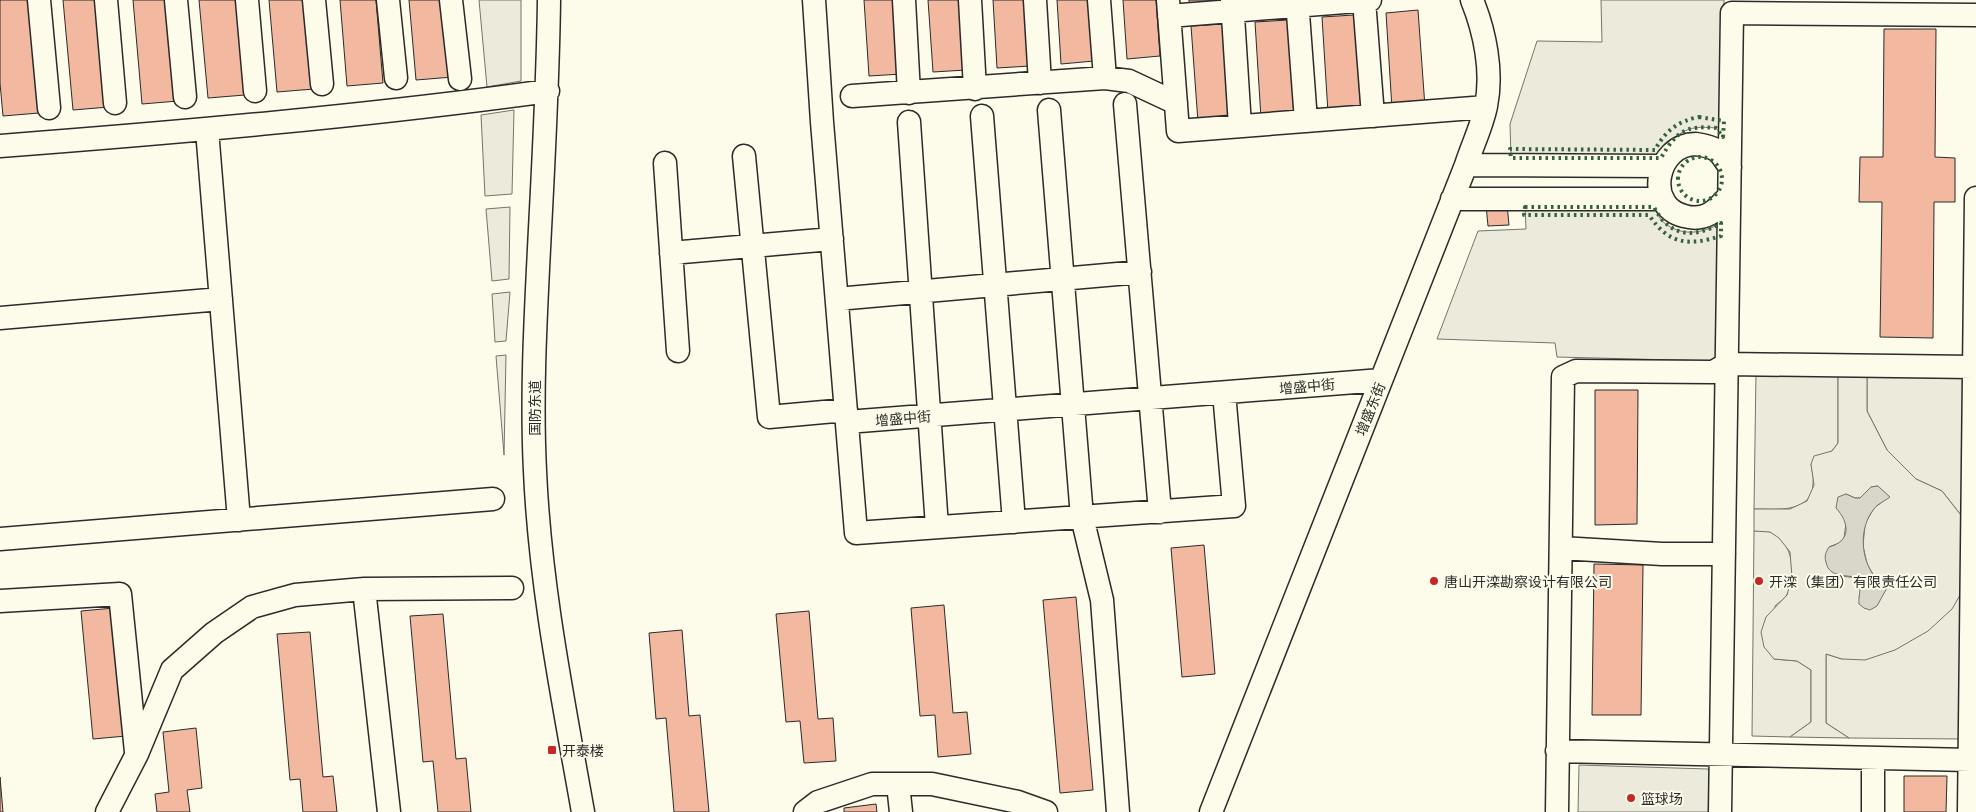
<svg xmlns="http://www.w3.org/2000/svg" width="1976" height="812" font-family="'Golos Text','Noto Sans SC',sans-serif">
  <rect width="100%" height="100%" fill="#fdfbea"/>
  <path fill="#ecebdb" stroke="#74746e" d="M 479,0 L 521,0 L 521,81 L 487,87 Z
    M 1601,0 L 1724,0 L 1723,137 L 1716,128 C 1685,125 1676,132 1661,158 L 1511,158 L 1510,124 L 1537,41 L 1602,42 Z
    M 514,110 L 512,194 L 485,196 L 481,115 Z
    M 510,207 L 509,279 L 492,281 L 486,209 Z
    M 1525,207 L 1654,207 C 1657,211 1659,218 1662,221 C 1680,237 1702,234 1721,223 L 1719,353 L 1714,361 L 1557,357 L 1555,343 L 1437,339 L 1478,231 L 1526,229 Z
    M 510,292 L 506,341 L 495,342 L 492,294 Z
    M 506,355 L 504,455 L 496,356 Z
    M 1756,372 L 1838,373 L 1838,443 L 1832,451 L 1811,464 C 1812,470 1814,478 1813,484 C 1812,514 1775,509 1754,509 Z
    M 1867,373 L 1965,375 L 1964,519 L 1942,491 L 1916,479 L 1887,450 L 1867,411 Z
    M 1754,531 C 1759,531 1765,530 1770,532 C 1792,538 1799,579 1786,596 C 1783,600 1778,603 1775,606 L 1774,659 L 1797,661 L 1811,670 L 1811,722 L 1790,737 L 1752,736 Z
    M 1963,590 L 1961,739 L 1849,738 L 1826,723 L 1826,654 L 1842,659 Z
    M 1579,765 L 1708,769 L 1715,780 L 1715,812 L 1578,812 Z"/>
  <path fill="#eceadb" stroke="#74746e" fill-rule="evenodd" d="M 1838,373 L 1867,373 L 1867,411 L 1887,450 L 1916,479 L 1942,491 L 1964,519 L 1963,590 L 1952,609 L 1928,631 L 1895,650 L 1865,660 L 1842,659 L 1826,654 L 1826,723 L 1849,738 L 1790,737 L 1811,722 L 1811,670 L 1797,661 L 1774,659 L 1764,647 L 1761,632 L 1766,617 L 1787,595 L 1792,577 L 1790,552 L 1779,538 L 1770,532 L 1754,531 L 1754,509 L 1790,509 L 1807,501 L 1814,485 L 1811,464 L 1814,456 L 1832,451 L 1838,443 ZM 1878,486 L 1889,497 L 1874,508 L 1865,524 L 1863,546 L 1867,564 L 1875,578 L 1859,598 L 1861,591 L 1860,584 L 1856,578 L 1842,576 L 1829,547 L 1839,543 L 1844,538 L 1846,523 L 1844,516 L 1836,508 L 1846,494 L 1855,498 L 1860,498 L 1871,487 Z"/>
  <path fill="#d8d7c9" stroke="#74746e" d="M 1878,486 L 1890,497 C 1885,501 1877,504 1874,509 C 1859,527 1860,558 1875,577 C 1878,581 1884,583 1888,586 L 1877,606 L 1870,610 L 1864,608 L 1859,604 C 1858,594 1863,588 1857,578 C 1845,574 1829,578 1826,562 C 1824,556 1826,552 1829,547 C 1852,541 1849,522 1836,508 L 1838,497 L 1846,494 L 1855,498 L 1860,498 L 1871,487 Z"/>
  <path fill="#f2b8a0" stroke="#2b2b2b" d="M 0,0 L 29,0 L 39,113 L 3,116 L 0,83 Z
    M 63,0 L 100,0 L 109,107 L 73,110 Z
    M 133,0 L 170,0 L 178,101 L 142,104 Z
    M 199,0 L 236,0 L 245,95 L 208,98 Z
    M 269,0 L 306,0 L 314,89 L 277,92 Z
    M 340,0 L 376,0 L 383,83 L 347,86 Z
    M 409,0 L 446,0 L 453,77 L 416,80 Z
    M 864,0 L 897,0 L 902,74 L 869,76 Z
    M 928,0 L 961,0 L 966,70 L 933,72 Z
    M 993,0 L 1025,0 L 1030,66 L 997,68 Z
    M 1057,0 L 1089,0 L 1094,61 L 1061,64 Z
    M 1123,0 L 1156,0 L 1160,56 L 1127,59 Z
    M 1189,0 L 1221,0 L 1189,3 Z
    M 1418,10 L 1425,107 L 1392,109 L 1386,13 Z
    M 1354,15 L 1361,111 L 1328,113 L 1322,17 Z
    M 1288,20 L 1294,116 L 1261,118 L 1255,22 Z
    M 1224,24 L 1230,120 L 1198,122 L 1191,26 Z
    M 1884,29 L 1936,29 L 1935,157 L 1955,158 L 1955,202 L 1934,202 L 1933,338 L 1880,337 L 1882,202 L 1859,202 L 1860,157 L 1883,157 Z
    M 1507,204 L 1509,225 L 1488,226 L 1486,205 Z
    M 1595,390 L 1638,390 L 1637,524 L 1595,525 Z
    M 1204,545 L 1215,674 L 1182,677 L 1171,548 Z
    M 1594,564 L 1643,565 L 1641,715 L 1592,715 Z
    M 1076,597 L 1093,790 L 1060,793 L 1043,600 Z
    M 944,605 L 953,713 L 967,712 L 971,754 L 938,757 L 935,715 L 920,716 L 911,608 Z
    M 114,608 L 126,736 L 93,739 L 81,611 Z
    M 809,611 L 818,719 L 833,718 L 836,761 L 804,763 L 800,721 L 786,722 L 776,614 Z
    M 443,614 L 456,759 L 466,758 L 471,812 L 438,812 L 433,761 L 423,762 L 410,616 Z
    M 682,630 L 689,716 L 700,715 L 709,812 L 674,812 L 666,718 L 656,719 L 649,633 Z
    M 310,632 L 323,777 L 333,776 L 337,812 L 303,812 L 300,779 L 290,780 L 277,634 Z
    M 196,728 L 202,788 L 187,790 L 190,812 L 157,812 L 155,794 L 169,792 L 163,732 Z
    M 1904,776 L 1947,776 L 1946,812 L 1904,812 Z
    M 0,777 L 3,812 L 0,812 Z
    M 876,804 L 877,812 L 844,812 L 844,808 Z"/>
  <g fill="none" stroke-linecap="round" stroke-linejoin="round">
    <g stroke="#2b2b2b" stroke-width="25">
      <path id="minor" d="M 39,0 L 49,108
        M 106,0 L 115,103
        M 176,0 L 185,97
        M 247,0 L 255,91
        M 314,0 L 322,84
        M 388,0 L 396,78
        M 451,0 L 460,79
        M 549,0 C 548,77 544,153 540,229 C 536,310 531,391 535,471 C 540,586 563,699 583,812
        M 814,0 L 822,122 L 856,533 L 1234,506 L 1224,393
        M 904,0 L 909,93
        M 970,0 L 975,89
        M 1035,0 L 1040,83
        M 1099,0 L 1105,78
        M 1168,0 L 1178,131 L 1486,107
        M 1232,0 L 1240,126
        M 1297,0 L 1306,121
        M 1364,0 L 1373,116
        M 1169,16 L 1370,0
        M 852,96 L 1105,78 L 1129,81 L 1176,103
        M 1125,104 L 1160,512
        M 1049,110 L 1082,517 L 1102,600 L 1118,812
        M 982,116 L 1014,522
        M 909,122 L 937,527
        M 207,130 L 239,520
        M 0,146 C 183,132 366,116 548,91
        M 744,156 L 769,417 L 846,410
        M 665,163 L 678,351
        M 1466,165 L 1661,166
        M 1729,196 C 1716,211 1705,222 1684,216 C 1644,206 1656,144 1696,144 C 1703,145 1712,147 1718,151 C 1722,155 1726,162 1730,167
        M 1452,199 L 1663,199
        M 671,253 L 832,239
        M 837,299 L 1140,272
        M 0,318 L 221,299
        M 847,422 L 1381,380
        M 0,539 L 493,499
        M 1561,548 L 1662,554 L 1724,554
        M 364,589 L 389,812
        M 0,601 L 120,594 L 136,752
        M 1557,751 L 1970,760
        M 898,784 L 901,812
        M 107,812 L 137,754 L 172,670 L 214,633 L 252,607 L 295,595 L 364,589 L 512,588
        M 805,812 L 818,802 L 872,784 L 932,784 L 1018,802 L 1046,812
        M 1211,812 L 1466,165 C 1472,146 1482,126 1486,106 C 1493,72 1485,32 1472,0
        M 1557,812 L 1563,377 L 1576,371 L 1713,372 L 1727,364 L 1973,367
        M 1720,812 L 1732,13 L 1976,15
        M 1873,812 L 1873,759
        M 1969,812 L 1976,198"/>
    </g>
    <use href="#minor" stroke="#fdfbea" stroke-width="22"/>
    <path stroke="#34623c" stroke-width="4" stroke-dasharray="2.5 4" stroke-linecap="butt" d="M 1699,117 L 1724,121 L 1723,137 L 1716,128 C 1685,125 1676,132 1661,158 L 1511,158 L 1510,149 L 1655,150 C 1665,131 1678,121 1699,117 Z
      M1678 179a22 22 0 1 1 44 0a22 22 0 1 1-44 0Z
      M 1525,207 L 1654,207 C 1669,237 1694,239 1721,223 L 1721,236 C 1689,246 1669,245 1649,215 L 1524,215 Z"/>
  </g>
  <g fill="#c62828" stroke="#fdfbea" stroke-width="2">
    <circle cx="1434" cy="581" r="5"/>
    <circle cx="1759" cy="581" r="5"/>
    <rect x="547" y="745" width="10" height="10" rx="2.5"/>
    <circle cx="1631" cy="798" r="5"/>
  </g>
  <g text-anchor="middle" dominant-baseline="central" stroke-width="4" stroke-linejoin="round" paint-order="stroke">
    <g font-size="14" fill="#2b2b2b" stroke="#fdfbea">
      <text transform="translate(1307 386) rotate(-5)">增盛中街</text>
      <text transform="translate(534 408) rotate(-90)">国防东道</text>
      <text transform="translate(1370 409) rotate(-68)">增盛东街</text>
      <text transform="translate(903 418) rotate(-5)">增盛中街</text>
    </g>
    <g font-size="14" fill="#2b2b2b" stroke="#fdfbea" text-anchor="start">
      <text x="1444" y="581">唐山开滦勘察设计有限公司</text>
      <text x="1769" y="581">开滦（集团）有限责任公司</text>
      <text x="562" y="750">开泰楼</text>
      <text x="1641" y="798">篮球场</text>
    </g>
  </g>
</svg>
